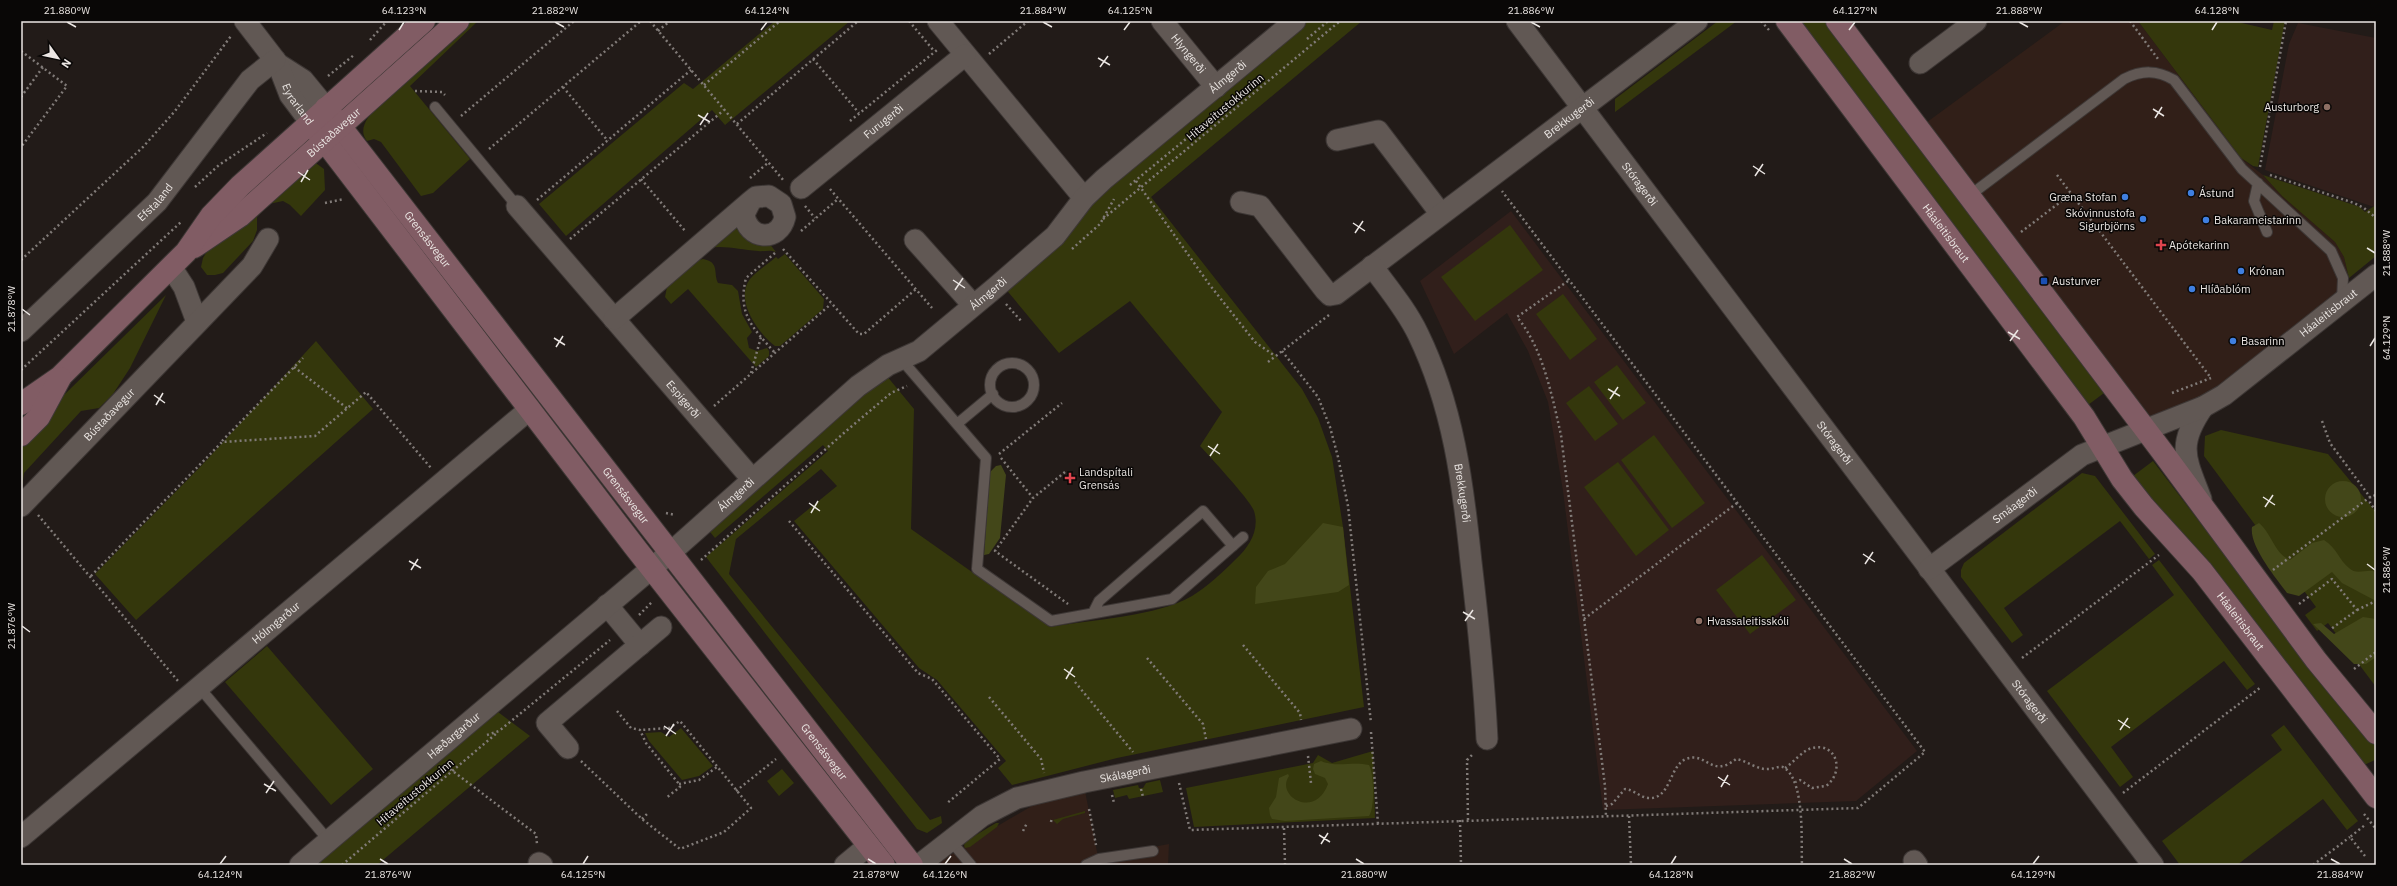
<svg xmlns="http://www.w3.org/2000/svg" width="2397" height="886" font-family="'IBM Plex Sans',sans-serif">
  <rect width="100%" height="100%" fill="#221b18"/>
  <path fill="#311f18" d="M 2065,21 L 2138,21 L 2241,158 L 2263,175 L 2282,196 L 2335,242 L 2344,257 L 2349,278 L 2346,293 L 2205,402 L 2151,427 L 1923,125 Z
    M 1085,791 L 1098,857 L 1169,844 L 1168,865 L 935,865 L 977,838 L 1037,803 Z"/>
  <path fill="#311f1b" d="M 2298,23 L 2376,38 L 2376,205 L 2374,207 L 2265,170 L 2289,44 Z
    M 1511,211 L 1917,751 L 1856,801 L 1603,810 L 1563,491 L 1548,402 L 1528,351 L 1507,313 L 1454,354 L 1420,281 Z"/>
  <path fill="#34370c" d="M 470,21 L 478,21 L 410,86 L 470,159 L 433,193 L 421,196 L 381,142 L 374,139 L 367,141 C 357,129 369,115 378,106 Z
    M 775,21 L 850,21 L 725,125 L 712,110 L 566,236 L 539,204 L 684,83 L 693,89 Z
    M 1305,21 L 1362,21 L 1151,197 L 1302,389 L 1318,418 L 1332,457 L 1343,527 L 1364,707 L 1117,758 L 1012,785 L 998,768 L 1006,761 L 937,680 L 919,668 L 794,521 L 837,486 L 821,469 L 736,539 L 729,574 L 930,820 L 941,816 L 942,823 L 927,833 L 917,829 L 706,557 L 828,451 L 823,445 L 715,538 L 706,527 L 886,375 L 914,409 L 911,529 L 1050,627 C 1089,620 1159,616 1192,596 C 1207,587 1223,572 1236,559 C 1249,547 1260,530 1254,511 C 1251,501 1210,457 1200,446 L 1222,412 L 1130,301 L 1059,353 L 1004,287 L 1077,214 Z
    M 1718,21 L 1737,21 L 1615,112 L 1615,99 Z
    M 1801,21 L 1825,21 L 2018,276 L 2108,390 L 2088,405 Z
    M 2138,21 L 2233,21 L 2272,30 L 2274,21 L 2285,21 L 2258,167 L 2253,166 L 2241,158 Z
    M 313,161 L 324,169 L 325,190 L 301,216 L 290,205 L 283,201 L 269,204 L 257,217 L 257,230 L 253,241 L 223,273 L 215,275 L 207,275 L 201,267 L 203,258 L 211,245 Z
    M 2263,175 L 2360,207 L 2365,212 L 2376,205 L 2376,256 L 2349,278 L 2344,257 L 2335,242 L 2282,196 Z
    M 1510,225 L 1543,270 L 1475,321 L 1441,277 Z
    M 732,227 L 738,227 L 769,243 L 776,252 C 769,249 765,252 758,251 C 740,250 726,245 708,248 Z
    M 785,254 L 824,299 L 823,309 L 780,346 L 775,346 C 758,333 734,300 750,279 C 757,271 768,264 776,257 L 778,259 Z
    M 703,259 C 720,262 713,273 718,283 L 732,285 L 738,291 L 742,314 L 752,332 L 747,338 L 749,348 L 757,351 L 767,348 L 769,351 L 769,356 L 756,367 L 688,289 L 671,304 L 665,297 L 667,287 L 699,260 Z
    M 1563,294 L 1597,339 L 1570,360 L 1536,314 Z
    M 166,295 L 130,368 L 113,394 L 99,408 L 81,411 L 24,473 L 21,494 L 21,448 L 65,394 Z
    M 316,341 L 373,409 L 136,620 L 95,574 L 202,465 Z
    M 1617,365 L 1646,403 L 1623,420 L 1594,382 Z
    M 1589,386 L 1618,424 L 1595,441 L 1566,403 Z
    M 2221,430 L 2328,454 L 2376,512 L 2376,687 L 2328,623 L 2317,631 L 2305,615 L 2316,607 L 2204,456 L 2205,436 Z
    M 1654,435 L 1705,503 L 1672,528 L 1621,460 Z
    M 2153,461 L 2325,686 L 2353,713 L 2376,745 L 2375,760 L 2364,765 L 2133,476 Z
    M 1618,462 L 1669,530 L 1636,556 L 1584,487 Z
    M 2082,473 L 2095,476 L 2155,554 L 2149,559 L 2120,521 L 2004,608 L 2023,635 L 2012,643 L 1961,577 L 1961,570 L 1964,563 Z
    M 1762,555 L 1796,600 L 1750,634 L 1716,590 Z
    M 2159,560 L 2255,684 L 2247,690 L 2224,661 L 2111,747 L 2133,777 L 2120,787 L 2047,691 L 2174,595 L 2152,565 Z
    M 267,646 L 373,769 L 331,805 L 225,682 Z
    M 494,709 L 530,736 L 377,865 L 312,865 Z
    M 2284,725 L 2358,821 L 2347,830 L 2323,799 L 2237,865 L 2180,865 L 2162,841 L 2282,750 L 2271,735 Z
    M 681,728 L 713,766 L 699,776 L 682,780 L 649,741 L 645,733 L 661,732 L 669,737 Z
    M 1373,751 L 1375,818 L 1194,827 L 1186,788 L 1313,763 L 1318,755 L 1332,763 Z
    M 782,769 L 794,783 L 779,796 L 767,781 Z
    M 1160,780 L 1163,792 L 1129,799 L 1127,795 L 1115,798 L 1113,790 L 1138,785 L 1139,788 L 1143,788 L 1146,783 Z
    M 1085,811 L 1085,813 L 1063,819 L 1057,824 L 1053,820 Z
    M 996,823 L 999,823 L 997,827 L 970,847 L 965,848 L 964,845 L 966,841 Z"/>
  <path fill="#434719" d="M 1001,465 L 1006,475 L 1000,538 L 989,554 L 984,555 L 990,472 L 996,466 Z
    M2325 499a18 18 0 1 1 36 0a18 18 0 1 1-36 0Z
    M 1323,523 L 1343,527 L 1349,585 L 1338,592 L 1255,604 L 1256,587 L 1268,571 L 1285,564 Z
    M 2259,523 C 2272,534 2274,553 2290,560 L 2312,543 L 2324,540 C 2337,548 2339,560 2349,568 C 2357,576 2367,568 2376,572 L 2376,601 L 2342,583 L 2332,572 L 2299,596 L 2287,593 C 2276,578 2249,546 2252,527 Z
    M 2363,617 L 2376,619 L 2376,657 L 2366,664 L 2354,664 L 2313,624 L 2321,623 L 2334,634 Z
    M 1321,761 C 1337,768 1352,761 1369,765 C 1374,773 1375,808 1369,816 L 1285,821 L 1272,819 L 1270,815 L 1269,808 L 1276,797 L 1279,778 L 1288,774 L 1289,776 C 1275,796 1315,820 1328,784 L 1325,778 L 1315,774 L 1313,769 L 1314,764 Z"/>
  <g fill="none" stroke-linecap="round" stroke-linejoin="round">
    <g stroke="#3d3735" stroke-width="12">
      <path id="lane" d="M 435,107 L 517,206
        M 2258,183 L 2254,201 L 2267,232
        M 1969,196 L 2124,79 C 2142,70 2157,70 2174,80 L 2242,169 L 2331,251 L 2343,278 L 2342,300
        M 901,359 L 986,458 L 977,569 L 1051,621 L 1172,599 L 1243,537
        M990 385a22 22 0 1 1 44 0a22 22 0 1 1-44 0Z
        M 957,424 L 993,394
        M 1093,613 L 1099,601 L 1203,511 L 1233,546
        M 199,687 L 329,841
        M 950,840 L 971,865
        M 1086,865 L 1099,859 L 1153,851"/>
    </g>
    <g stroke="#3d3735" stroke-width="23">
      <g id="street">
        <path d="M 245,21 L 278,64 L 303,80 L 326,108"/>
        <path d="M 938,21 L 1084,198"/>
        <path id="s1" d="M 1162,21 L 1216,87"/>
        <path id="s2" d="M 1517,21 L 2153,865"/>
        <path d="M 1920,63 L 1976,21"/>
        <path id="s3" d="M 278,64 L 290,95 L 311,123"/>
        <path d="M 1337,140 L 1378,131 L 1441,214"/>
        <path id="s4" d="M 801,188 L 965,55"/>
        <path id="s5" d="M 1241,202 L 1260,206 L 1325,290 L 1330,295 L 1336,294 L 1697,21"/>
        <path id="s6" d="M 517,206 L 752,479"/>
        <path d="M 915,240 L 973,305"/>
        <path id="s7" d="M 1372,266 C 1388,288 1406,309 1418,334 C 1453,406 1463,483 1471,562 C 1478,621 1484,680 1487,739"/>
        <path d="M 171,267 L 184,287 L 197,322"/>
        <path d="M 614,319 L 750,202 L 756,197 L 769,196 L 781,204 L 785,217 C 779,243 747,240 744,214 L 750,202"/>
        <path id="s8" d="M 21,331 L 157,202 L 237,97 L 250,80 L 275,60"/>
        <path d="M 2201,499 C 2186,459 2176,446 2203,407"/>
        <path id="s9" d="M 21,506 L 252,266 L 268,239"/>
        <path id="s10" d="M 1929,569 L 2082,455 L 2203,407 L 2224,395 L 2376,275"/>
        <path d="M 607,605 L 640,645"/>
        <path d="M 568,748 L 547,723 L 661,627"/>
        <path id="s11" d="M 21,837 L 530,409"/>
        <path d="M 1914,861 L 1917,865"/>
        <path d="M 539,863 L 542,865"/>
        <path id="s12" d="M 300,865 L 678,546 L 858,386 L 888,365 L 919,351 L 996,287 L 1055,236 L 1084,198 L 1104,179 L 1295,21"/>
        <path d="M 845,865 L 868,846"/>
        <path id="s13" d="M 919,865 L 982,816 L 1017,798 L 1084,782 L 1351,729"/>
      </g>
    </g>
    <g stroke="#3d3735" stroke-width="24">
      <g id="secondary">
        <path id="s14" d="M 1787,21 L 2084,417 L 2122,479 L 2144,507 L 2202,571 L 2376,797"/>
        <path d="M 1837,21 L 2161,450 L 2316,660 L 2376,733"/>
        <path id="s15" d="M 326,108 L 912,865"/>
        <path d="M 311,123 L 634,546 L 884,865"/>
        <path id="s16" d="M 194,247 L 240,216 L 458,21"/>
        <path d="M 21,404 L 60,377 L 186,252 L 211,216 L 240,186 L 424,21"/>
        <path d="M 21,435 L 39,417 L 60,378"/>
      </g>
    </g>
    <path stroke="#817b78" stroke-width="2.5" stroke-dasharray="2 3" stroke-linecap="butt" d="M 650,21 L 784,181
      M 909,21 L 934,51
      M 1761,21 L 1769,30
      M 2130,21 L 2158,59
      M 658,31 L 670,21
      M 1307,39 L 1328,21
      M 370,40 L 387,21
      M 21,51 L 67,86 L 21,147
      M 989,54 L 1028,21
      M 813,59 L 859,113
      M 328,76 L 354,55
      M 704,85 L 780,21
      M 563,87 L 608,141
      M 415,91 L 442,92 L 445,95
      M 21,97 L 43,67
      M 461,116 L 574,21
      M 850,121 L 937,50
      M 737,124 L 858,21
      M 489,149 L 641,21
      M 2260,167 L 2286,21
      M 2057,175 L 2211,378
      M 2270,175 L 2354,203 L 2364,208 L 2376,218
      M 750,178 L 769,162
      M 641,179 L 686,232
      M 1136,181 L 1209,284 L 1255,342 L 1275,356
      M 1130,185 L 1203,125
      M 195,187 L 219,165 L 267,133
      M 830,189 L 932,308
      M 537,200 L 691,70
      M 325,203 L 344,199
      M 805,206 L 815,218
      M 1103,219 L 1340,21
      M 801,231 L 838,199
      M 2021,232 L 2071,194
      M 570,239 L 724,110
      M 783,249 L 859,334 L 864,334 L 916,289
      M 1072,249 L 1100,224 L 1114,199
      M 775,253 L 746,278 C 737,314 753,328 775,353
      M 21,260 L 143,147 L 175,111 L 231,36
      M 1568,281 L 1517,317 C 1543,348 1552,396 1561,435 L 1605,786 L 1606,817
      M 1006,304 L 1022,322
      M 1282,351 L 1318,397 L 1330,427 L 1338,457 L 1348,506 L 1371,723
      M 1268,362 L 1329,315
      M 294,367 L 348,409
      M 21,370 L 181,222
      M 751,373 L 761,337
      M 2172,393 L 2211,378
      M 714,406 L 831,304
      M 2322,421 L 2330,443 L 2370,497 L 2370,503 L 2376,511
      M 222,441 L 303,358
      M 999,454 L 1062,403
      M 1001,458 L 1033,498
      M 1065,472 L 1033,498 L 995,551 L 1068,604
      M 666,513 L 675,515
      M 38,515 L 178,681
      M 789,521 L 918,673 L 932,679 L 1000,759 L 946,804
      M 701,560 L 845,432 L 891,393 L 907,386
      M 2273,570 L 2370,497 L 2376,495
      M 91,576 L 222,442 L 315,436 L 366,392 L 431,468
      M 2299,604 L 2332,579 L 2357,610 L 2331,629
      M 2357,610 L 2376,601
      M 639,615 L 652,602
      M 1584,619 L 1737,503
      M 1243,645 L 1300,713 L 1301,720
      M 1147,658 L 1203,724 L 1206,739
      M 2022,658 L 2159,555
      M 2354,669 L 2376,652
      M 1075,682 L 1133,752
      M 989,697 L 1041,759 L 1044,773
      M 617,711 L 631,728 L 640,730 L 646,743 L 679,784 L 680,787 L 666,798
      M 1371,732 L 1378,824
      M 487,735 L 499,731 L 610,640
      M 1308,756 L 1311,783
      M 581,761 L 642,819 L 680,849 L 724,832 L 751,808 L 680,721 L 669,728 L 640,730
      M 446,766 L 536,834 L 537,844
      M 1785,768 C 1794,762 1803,750 1812,748 C 1837,742 1845,772 1826,786 L 1812,788 L 1800,780 L 1796,782
      M 1179,783 L 1190,830 L 1858,808 L 1925,752 L 1502,191
      M 679,784 L 699,780 L 717,767
      M 1141,789 L 1143,797
      M 736,791 L 776,759
      M 2123,793 L 2261,687
      M 1112,795 L 1114,803
      M 1606,806 L 1612,804 L 1625,789 C 1634,790 1640,797 1648,798 C 1671,800 1669,766 1686,759 C 1707,751 1711,779 1736,759 C 1747,761 1758,770 1768,769 C 1775,769 1781,764 1786,769 C 1805,786 1801,840 1802,865
      M 1089,809 L 1096,845
      M 2364,814 L 2376,829
      M 1629,816 L 1631,865
      M 642,819 L 649,812
      M 1460,820 L 1461,865
      M 1468,820 L 1467,760 L 1474,753
      M 1051,822 L 1052,817
      M 1284,828 L 1285,865
      M 1023,831 L 1027,823
      M 2365,856 L 2350,837 L 2365,825
      M 342,865 L 498,732
      M 2313,865 L 2350,837"/>
    <use href="#lane" stroke="#615854" stroke-width="10"/>
    <use href="#street" stroke="#615854" stroke-width="21"/>
    <use href="#secondary" stroke="#815c64" stroke-width="22"/>
  </g>
  <path fill="none" stroke="#ebe6e3" stroke-width="1.5" d="M 67,22 L 76,27M 555,22 L 564,27M 1043,22 L 1052,27M 1531,22 L 1540,27M 2019,22 L 2028,27M 399,30 L 404,22M 761,30 L 767,22M 1124,30 L 1130,22M 1849,30 L 1855,22M 2212,30 L 2217,22M 1098,58 L 1110,65M 1100,67 L 1108,56M 2153,109 L 2164,116M 698,115 L 710,122M 2155,118 L 2162,107M 700,125 L 708,113M 1753,166 L 1765,174M 298,172 L 310,180M 1755,176 L 1763,164M 301,182 L 308,170M 1353,223 L 1365,231M 1355,233 L 1363,221M 2367,248 L 2375,253M 953,280 L 965,288M 955,290 L 963,278M 22,309 L 30,315M 2008,332 L 2020,339M 554,338 L 565,345M 2010,341 L 2018,330M 2370,346 L 2375,338M 556,347 L 563,336M 1608,389 L 1620,396M 154,395 L 165,403M 1610,399 L 1618,387M 156,405 L 163,393M 1208,446 L 1220,454M 1210,456 L 1218,444M 2263,497 L 2275,505M 809,503 L 820,511M 2265,507 L 2273,495M 811,513 L 818,501M 1863,554 L 1875,562M 409,561 L 421,568M 1865,564 L 1873,552M 2367,564 L 2375,570M 411,570 L 418,559M 1463,612 L 1475,619M 1465,621 L 1473,610M 22,626 L 30,632M 1064,669 L 1075,677M 1066,679 L 1073,667M 2118,720 L 2130,728M 664,726 L 676,734M 2120,730 L 2128,718M 666,736 L 674,724M 1718,777 L 1730,785M 264,784 L 276,791M 1721,787 L 1728,775M 266,793 L 274,781M 1319,835 L 1330,842M 1321,844 L 1328,833M 380,859 L 388,864M 868,859 L 876,864M 1356,859 L 1364,864M 1844,859 L 1852,864M 2331,859 L 2340,864M 220,864 L 226,856M 583,864 L 588,856M 945,864 L 951,856M 1671,864 L 1676,856M 2033,864 L 2039,856"/>
  <g fill="#8d6e63" stroke="#090706" stroke-width="1.5">
    <circle cx="2327" cy="107" r="4"/>
    <circle cx="1699" cy="621" r="4"/>
  </g>
  <g fill="#3f7fe0" stroke="#090706" stroke-width="1.5">
    <circle cx="2191" cy="193" r="4"/>
    <circle cx="2125" cy="197" r="4"/>
    <circle cx="2143" cy="219" r="4"/>
    <circle cx="2206" cy="220" r="4"/>
    <circle cx="2241" cy="271" r="4"/>
    <circle cx="2192" cy="289" r="4"/>
    <circle cx="2233" cy="341" r="4"/>
  </g>
  <g fill="#e0444e" stroke="#090706" stroke-width="1.5">
    <path d="M2159 239h4v4h4v4h-4v4h-4v-4h-4v-4h4z"/>
    <path d="M1068 472h4v4h4v4h-4v4h-4v-4h-4v-4h4z"/>
  </g>
  <rect fill="#1a4fb4" stroke="#090706" stroke-width="1.5" x="2040" y="277" width="8" height="8" rx="2"/>
  <g text-anchor="middle" dominant-baseline="central" stroke-width="3" stroke-linejoin="round" paint-order="stroke">
    <g font-size="11" fill="#ebe6e3" stroke="#090706">
      <text stroke="none"><textPath href="#s1" startOffset="42">Hlyngerði</textPath></text>
      <text stroke="none"><textPath href="#s12" startOffset="1220">Álmgerði</textPath></text>
      <text stroke="none"><textPath href="#s3" startOffset="45">Eyrarland</textPath></text>
      <text transform="translate(1225 107) rotate(-40)">Hitaveitustokkurinn</text>
      <text stroke="none"><textPath href="#s5" startOffset="431">Brekkugerði</textPath></text>
      <text stroke="none"><textPath href="#s4" startOffset="106">Furugerði</textPath></text>
      <text stroke="none"><textPath href="#s16" startOffset="181">Bústaðavegur</textPath></text>
      <text stroke="none"><textPath href="#s2" startOffset="204">Stóragerði</textPath></text>
      <text stroke="none"><textPath href="#s8" startOffset="186">Efstaland</textPath></text>
      <text stroke="none"><textPath href="#s14" startOffset="265">Háaleitisbraut</textPath></text>
      <text stroke="none"><textPath href="#s15" startOffset="166">Grensásvegur</textPath></text>
      <text stroke="none"><textPath href="#s12" startOffset="896">Álmgerði</textPath></text>
      <text stroke="none"><textPath href="#s10" startOffset="478">Háaleitisbraut</textPath></text>
      <text stroke="none"><textPath href="#s6" startOffset="255">Espigerði</textPath></text>
      <text stroke="none"><textPath href="#s9" startOffset="127">Bústaðavegur</textPath></text>
      <text stroke="none"><textPath href="#s2" startOffset="528">Stóragerði</textPath></text>
      <text stroke="none"><textPath href="#s7" startOffset="248">Brekkugerði</textPath></text>
      <text stroke="none"><textPath href="#s12" startOffset="572">Álmgerði</textPath></text>
      <text stroke="none"><textPath href="#s15" startOffset="490">Grensásvegur</textPath></text>
      <text stroke="none"><textPath href="#s10" startOffset="107">Smáagerði</textPath></text>
      <text stroke="none"><textPath href="#s14" startOffset="753">Háaleitisbraut</textPath></text>
      <text stroke="none"><textPath href="#s11" startOffset="333">Hólmgarður</textPath></text>
      <text stroke="none"><textPath href="#s2" startOffset="852">Stóragerði</textPath></text>
      <text stroke="none"><textPath href="#s12" startOffset="201">Hæðargarður</textPath></text>
      <text stroke="none"><textPath href="#s15" startOffset="814">Grensásvegur</textPath></text>
      <text stroke="none"><textPath href="#s13" startOffset="230">Skálagerði</textPath></text>
      <text transform="translate(415 792) rotate(-40)">Hitaveitustokkurinn</text>
    </g>
    <g font-size="11" fill="#ebe6e3" stroke="#090706" text-anchor="start">
      <text x="2319" y="107" text-anchor="end">Austurborg</text>
      <text x="2199" y="193">Ástund</text>
      <text x="2117" y="197" text-anchor="end">Græna Stofan</text>
      <text x="2135" y="213" text-anchor="end">Skóvinnustofa<tspan x="2135" dy="13">Sigurbjörns</tspan></text>
      <text x="2214" y="220">Bakarameistarinn</text>
      <text x="2169" y="245">Apótekarinn</text>
      <text x="2249" y="271">Krónan</text>
      <text x="2052" y="281">Austurver</text>
      <text x="2200" y="289">Hlíðablóm</text>
      <text x="2241" y="341">Basarinn</text>
      <text x="1079" y="472">Landspítali<tspan x="1079" dy="13">Grensás</tspan></text>
      <text x="1707" y="621">Hvassaleitisskóli</text>
    </g>
  </g>
  <rect width="2397" height="886" fill="none" stroke="#090706" stroke-width="44"/>
  <g transform="translate(58 58) rotate(123)" stroke="#090706" stroke-width="3" paint-order="stroke">
  <path d="M0-3L7 15L0 10L-7 15Z" fill="#ebe6e3"/>
  <text y="-6" font-size="11" font-weight="bold" text-anchor="middle" fill="#ebe6e3">N</text>
  </g>
  <rect x="22" y="22" width="2353" height="842" fill="none" stroke="#ebe6e3" stroke-width="1.5"/>
  <g font-size="10" text-anchor="middle" fill="#ebe6e3">
    <text x="67" y="14">21.880°W</text>
    <text x="404" y="14">64.123°N</text>
    <text x="555" y="14">21.882°W</text>
    <text x="767" y="14">64.124°N</text>
    <text x="1043" y="14">21.884°W</text>
    <text x="1130" y="14">64.125°N</text>
    <text x="1531" y="14">21.886°W</text>
    <text x="1855" y="14">64.127°N</text>
    <text x="2019" y="14">21.888°W</text>
    <text x="2217" y="14">64.128°N</text>
    <text transform="translate(2386 253) rotate(-90)" y="4">21.888°W</text>
    <text transform="translate(11 309) rotate(-90)" y="4">21.878°W</text>
    <text transform="translate(2386 338) rotate(-90)" y="4">64.129°N</text>
    <text transform="translate(2386 570) rotate(-90)" y="4">21.886°W</text>
    <text transform="translate(11 626) rotate(-90)" y="4">21.876°W</text>
    <text x="220" y="878">64.124°N</text>
    <text x="388" y="878">21.876°W</text>
    <text x="583" y="878">64.125°N</text>
    <text x="876" y="878">21.878°W</text>
    <text x="945" y="878">64.126°N</text>
    <text x="1364" y="878">21.880°W</text>
    <text x="1671" y="878">64.128°N</text>
    <text x="1852" y="878">21.882°W</text>
    <text x="2033" y="878">64.129°N</text>
    <text x="2340" y="878">21.884°W</text>
  </g>
</svg>
